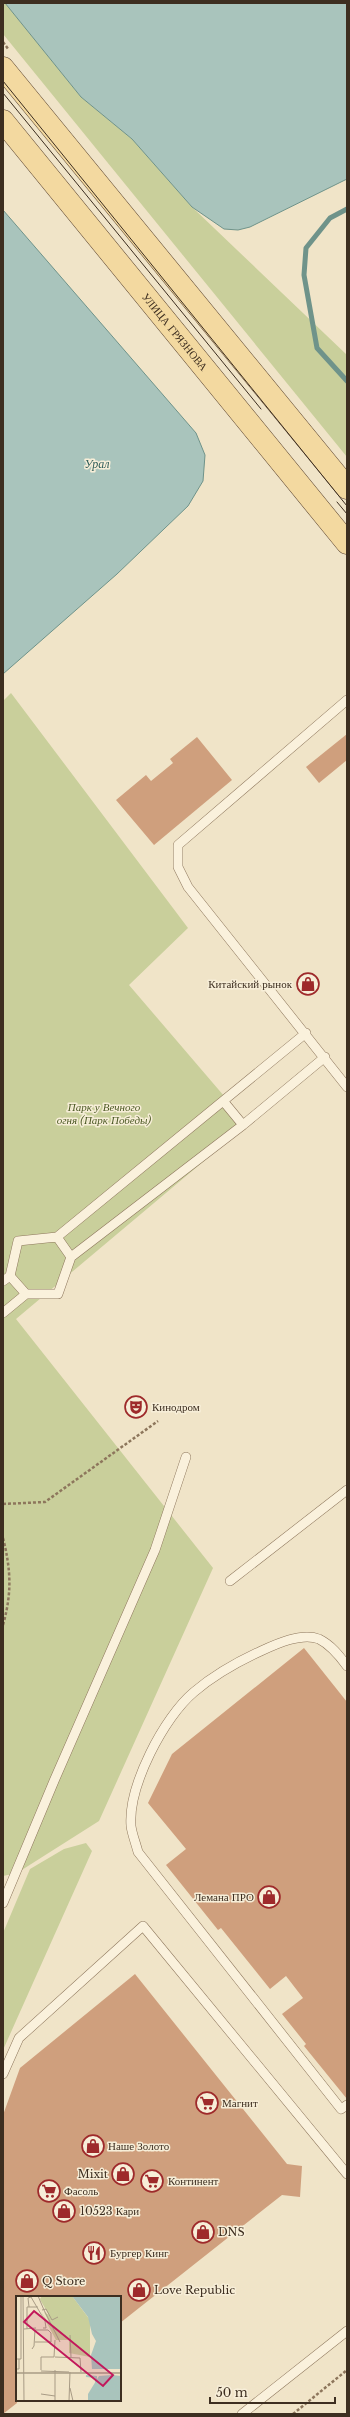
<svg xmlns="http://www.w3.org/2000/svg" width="350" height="2417" font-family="'Libre Baskerville',serif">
  <rect width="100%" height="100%" fill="#f0e4c8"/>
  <path fill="#c9cf9b" d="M 3,3 L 5,3 L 81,97 L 132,139 L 192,207 L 347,355 L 347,457 L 3,34 Z
    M 11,693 L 188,928 L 129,985 L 248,1124 L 16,1319 L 213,1568 L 99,1821 L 17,1873 L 3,1876 L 3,701 Z
    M 86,1843 L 92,1851 L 3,2050 L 3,1933 L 30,1869 L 64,1849 Z"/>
  <path fill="#a9c4bc" stroke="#6f938a" d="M 5,3 L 347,3 L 347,179 L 250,227 L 238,230 L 224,229 L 192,207 L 132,139 L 81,97 Z
    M 3,210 L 196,433 L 205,455 L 203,481 L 188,506 L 117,574 L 3,674 Z"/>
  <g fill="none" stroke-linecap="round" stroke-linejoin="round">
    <path stroke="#6f938a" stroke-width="5" d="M 347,209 L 330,218 L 306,248 L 304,275 L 317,348 L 347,381"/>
  </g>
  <path fill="#cf9f7d" d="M 347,734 L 347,760 L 319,783 L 306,767 Z
    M 197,737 L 232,780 L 154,845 L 116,800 L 146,775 L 151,781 L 173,763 L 170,759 Z
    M 304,1648 L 347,1702 L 347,2099 L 304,2046 L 306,2044 L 282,2014 L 303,1998 L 286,1976 L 270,1989 L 221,1928 L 218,1930 L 166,1865 L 186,1849 L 148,1803 L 172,1754 Z
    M 135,1974 L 287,2164 L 302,2166 L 300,2197 L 282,2195 L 120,2323 L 120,2297 L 17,2297 L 17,2403 L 3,2414 L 3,2115 L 20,2068 Z"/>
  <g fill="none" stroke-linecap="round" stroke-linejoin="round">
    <g stroke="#8d765c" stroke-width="10">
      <path id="service" d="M 347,700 L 178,845 L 178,867 L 188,887 L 347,1087
        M 224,1102 L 243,1125
        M 57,1237 L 71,1257
        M 10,1276 L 26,1294
        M 3,1281 L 10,1276 L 18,1241 L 57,1237 L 306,1033
        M 3,1313 L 26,1294 L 58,1294 L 71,1257 L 243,1125 L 325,1057
        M 230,1581 L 347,1490
        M 347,1666 C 339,1655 331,1645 319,1639 C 302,1632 276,1644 261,1651 C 237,1662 214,1675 194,1692 C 164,1717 128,1786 131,1826 C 132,1834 136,1844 138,1852 L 341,2109 L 347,2105
        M 3,1903 L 54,1781 L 155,1550 L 186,1457
        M 3,2074 L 19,2038 L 143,1926 L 347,2174
        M 242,2414 L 347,2331"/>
    </g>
    <g stroke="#5b4430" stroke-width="23">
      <g id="primary">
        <path d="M 3,68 L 347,488"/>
        <path id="s1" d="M 3,121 L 347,543"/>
      </g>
    </g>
    <path stroke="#8d765c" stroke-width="2.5" stroke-dasharray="3 2" stroke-linecap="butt" d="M 3,42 L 9,50
      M 3,1504 L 45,1502 L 158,1421
      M 3,1538 C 11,1570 12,1593 3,1625
      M 293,2414 L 347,2370"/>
    <use href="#service" stroke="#faf1dc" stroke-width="9"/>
    <use href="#primary" stroke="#f3d9a0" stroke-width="22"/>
    <path stroke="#3d2e20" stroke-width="1" d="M 3,81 L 347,506
      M 3,93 L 261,409
      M 337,502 L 347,514"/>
  </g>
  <defs>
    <g id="shop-ring" transform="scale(1.15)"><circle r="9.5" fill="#f7eed8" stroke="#9e2a2b" stroke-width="1.5"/><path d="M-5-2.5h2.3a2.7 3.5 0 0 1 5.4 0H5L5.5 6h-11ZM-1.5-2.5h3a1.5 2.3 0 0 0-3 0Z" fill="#9e2a2b"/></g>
    <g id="theatre-ring" transform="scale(1.15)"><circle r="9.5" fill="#f7eed8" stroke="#9e2a2b" stroke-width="1.5"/><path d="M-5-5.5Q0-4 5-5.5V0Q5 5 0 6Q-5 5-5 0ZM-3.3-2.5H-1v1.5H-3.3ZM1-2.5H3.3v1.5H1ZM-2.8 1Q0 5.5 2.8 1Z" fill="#9e2a2b"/></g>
    <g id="supermarket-ring" transform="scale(1.15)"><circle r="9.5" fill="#f7eed8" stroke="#9e2a2b" stroke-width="1.5"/><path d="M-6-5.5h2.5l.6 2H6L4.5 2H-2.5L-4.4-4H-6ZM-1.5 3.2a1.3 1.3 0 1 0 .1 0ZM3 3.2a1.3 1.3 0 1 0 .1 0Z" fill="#9e2a2b"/></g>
    <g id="restaurant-ring" transform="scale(1.15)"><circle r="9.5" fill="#f7eed8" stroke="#9e2a2b" stroke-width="1.5"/><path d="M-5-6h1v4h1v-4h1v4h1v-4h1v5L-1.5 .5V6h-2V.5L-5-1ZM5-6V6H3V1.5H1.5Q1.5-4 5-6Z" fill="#9e2a2b"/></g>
  </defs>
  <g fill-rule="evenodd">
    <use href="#shop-ring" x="308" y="984"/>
    <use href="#theatre-ring" x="136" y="1407"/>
    <use href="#shop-ring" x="269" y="1897"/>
    <use href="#supermarket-ring" x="207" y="2103"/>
    <use href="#shop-ring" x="93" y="2146"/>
    <use href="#shop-ring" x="123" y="2174"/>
    <use href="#supermarket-ring" x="152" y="2181"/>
    <use href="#supermarket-ring" x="49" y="2191"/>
    <use href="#shop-ring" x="64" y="2211"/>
    <use href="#shop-ring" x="203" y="2232"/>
    <use href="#restaurant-ring" x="94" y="2253"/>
    <use href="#shop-ring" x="27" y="2281"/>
    <use href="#shop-ring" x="139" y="2290"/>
  </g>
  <g text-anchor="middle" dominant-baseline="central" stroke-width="3" stroke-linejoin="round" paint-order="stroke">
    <g font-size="11" fill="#3d2e20" stroke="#f7eed8">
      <text stroke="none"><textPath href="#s1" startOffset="272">УЛИЦА ГРЯЗНОВА</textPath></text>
    </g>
    <g font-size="11" fill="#3d2e20" stroke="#f7eed8" text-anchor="start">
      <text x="292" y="984" text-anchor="end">Китайский рынок</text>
      <text x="152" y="1407">Кинодром</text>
      <text x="254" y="1897" text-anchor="end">Лемана ПРО</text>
      <text x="222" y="2103">Магнит</text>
      <text x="108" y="2146">Наше Золото</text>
      <text x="108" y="2174" text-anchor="end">Mixit</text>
      <text x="168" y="2181">Континент</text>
      <text x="64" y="2191">Фасоль</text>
      <text x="80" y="2211">10523 Кари</text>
      <text x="218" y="2232">DNS</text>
      <text x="110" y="2253">Бургер Кинг</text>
      <text x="42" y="2281">Q Store</text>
      <text x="154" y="2290">Love Republic</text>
    </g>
    <g font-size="11" font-style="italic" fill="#4d5a26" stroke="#f7eed8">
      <text x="104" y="1107">Парк у Вечного<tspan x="104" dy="13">огня (Парк Победы)</tspan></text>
    </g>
    <g font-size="12" font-style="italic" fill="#2f5d5a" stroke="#f7eed8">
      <text x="97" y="463">Урал</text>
    </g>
  </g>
  <g transform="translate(16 2296)">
    <rect width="105" height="105" fill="#f0e4c8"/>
    <path d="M 22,0 L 24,3 L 26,0 L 56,0 L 74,24 L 74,61 L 53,57 L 53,44 L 40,44 L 25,16 L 35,30 L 28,16 L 33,19 Z" fill="#c9cf9b"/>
    <path d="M 56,0 L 105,0 L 105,73 L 76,73 L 75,59 L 80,45 L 76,38 L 72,21 ZM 96,79 L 105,80 L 105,105 L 72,105 L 72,98 L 83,80 Z" fill="#a9c4bc"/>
    <path fill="none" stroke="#a9c4bc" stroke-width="2" d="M 70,80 L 80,81 L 80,89"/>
    <path fill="none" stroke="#a89b85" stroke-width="1" d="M 7,0 L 8,105M 22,0 L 28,14M 15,1 L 29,25 L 30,32 L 27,32M 13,11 L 12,2 L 15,1M 26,14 L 30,13 L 36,24 L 42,21M 28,14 L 44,46M 8,33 L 20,32M 11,33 L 11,11 L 22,11M 54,39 L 55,61M 16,53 L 18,50 L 19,34 L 32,34 L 35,37 L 35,46 L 19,46M 39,61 L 64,62 L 65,76M 0,63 L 5,63 L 5,0M 0,73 L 3,73 L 3,63M 25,74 L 25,61 L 38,61 L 39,44M 39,74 L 39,105M 25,75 L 53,76M 0,77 L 105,77M 0,77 L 105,77M 54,92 L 57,105M 25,98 L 39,100M 53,105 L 54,76"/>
    <path fill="#c2185b" fill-opacity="0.15" stroke="#c2185b" stroke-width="2" d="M 18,15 L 97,79 L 87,90 L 8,26 Z"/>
    <rect width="105" height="105" fill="none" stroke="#3d2e20" stroke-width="2"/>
  </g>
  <rect width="350" height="2417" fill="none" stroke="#3d2e20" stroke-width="8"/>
  <path d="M210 2397v6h125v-6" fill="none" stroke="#3d2e20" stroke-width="2"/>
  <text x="216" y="2397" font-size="12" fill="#3d2e20" stroke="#f7eed8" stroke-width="3" paint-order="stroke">50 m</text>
</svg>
